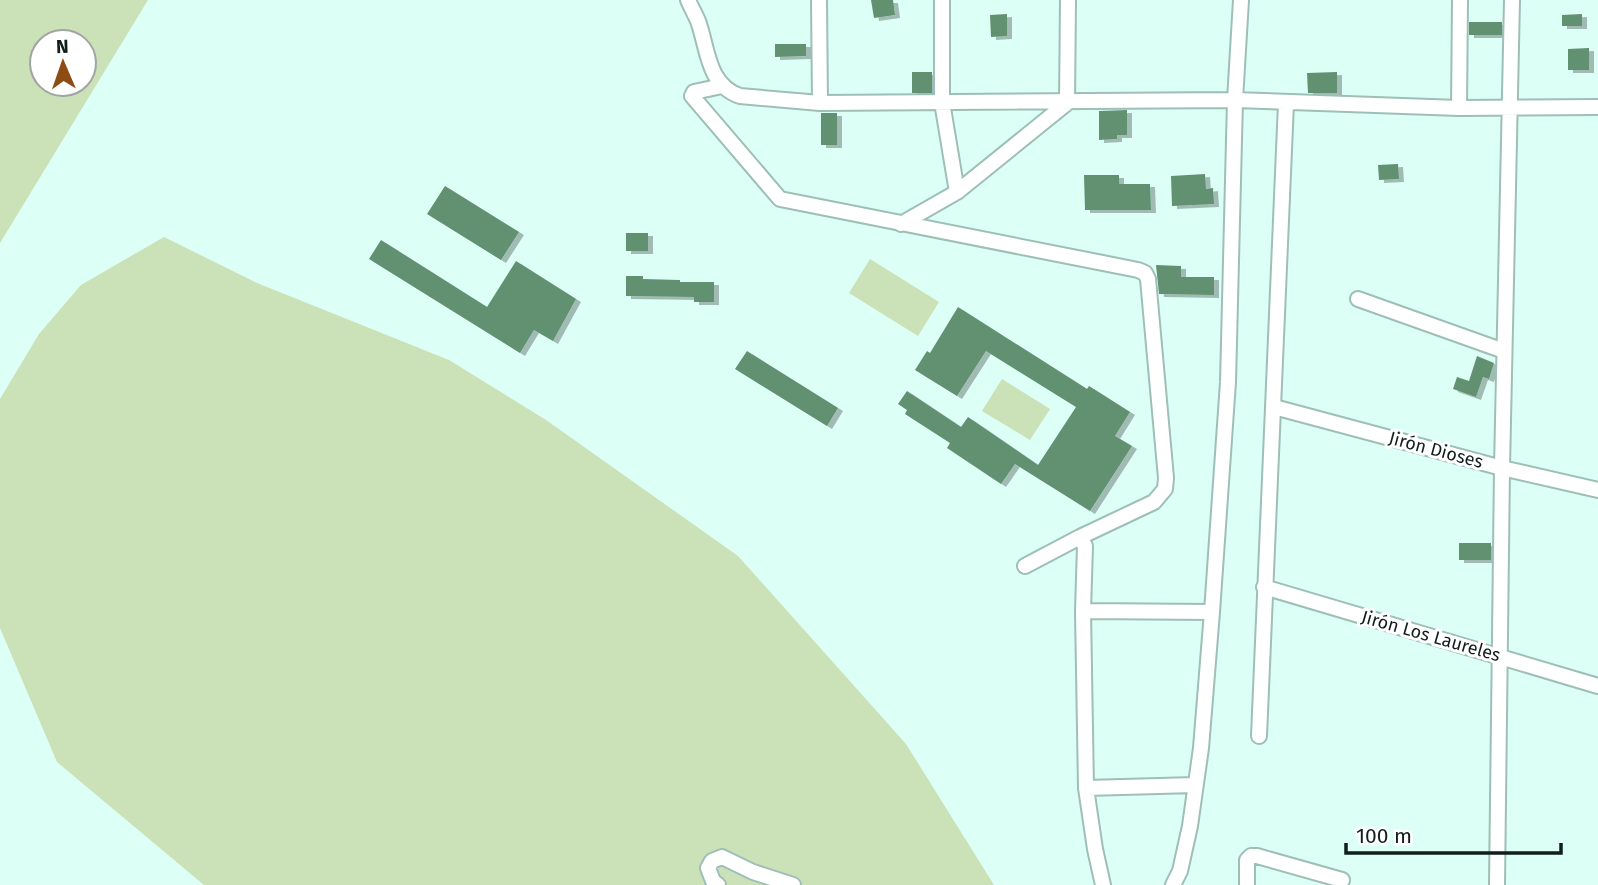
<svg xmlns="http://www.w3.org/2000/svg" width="1598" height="885" font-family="'Fira Sans',sans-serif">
  <defs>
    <filter id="shadow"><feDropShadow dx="5" dy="3" stdDeviation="0" flood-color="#0004"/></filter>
  </defs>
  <rect width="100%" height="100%" fill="#dcfff6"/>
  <path fill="#cbe1b7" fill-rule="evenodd" d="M 0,0 L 148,0 L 0,243 ZM 42,42 L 84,42 L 84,84 L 42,84 Z
    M 164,237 L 257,283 L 449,360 L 546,420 L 738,556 L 906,744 L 994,885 L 204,885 L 57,762 L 0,628 L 0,399 L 39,334 L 81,285 Z
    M 870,259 L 939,302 L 918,336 L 849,293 Z
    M 1002,379 L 1050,409 L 1030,440 L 982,411 Z"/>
  <path fill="#629171" filter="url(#shadow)" d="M 871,0 L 893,0 L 895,15 L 874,18 Z
    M 1007,14 L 1007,36 L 991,37 L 990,15 Z
    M 1582,14 L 1582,26 L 1562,26 L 1562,15 Z
    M 1469,22 L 1502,22 L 1502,35 L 1469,35 Z
    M 775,44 L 806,44 L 806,56 L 775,57 Z
    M 1589,48 L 1589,70 L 1568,70 L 1568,49 Z
    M 912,72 L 932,72 L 932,93 L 912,93 Z
    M 1337,72 L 1337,93 L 1308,93 L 1307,73 Z
    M 1127,110 L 1127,135 L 1117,135 L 1117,139 L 1099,140 L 1099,111 Z
    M 821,113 L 837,113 L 837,145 L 821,145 Z
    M 1398,164 L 1399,179 L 1379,180 L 1378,165 Z
    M 1205,174 L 1206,189 L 1213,188 L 1214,204 L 1172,206 L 1171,176 Z
    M 1084,175 L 1119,175 L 1119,184 L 1150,184 L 1151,210 L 1085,210 Z
    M 445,186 L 519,232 L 501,260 L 427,214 Z
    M 626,233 L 648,233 L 648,251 L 626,251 Z
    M 381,240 L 487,307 L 516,261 L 576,299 L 553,341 L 534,330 L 520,353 L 369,259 Z
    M 1156,265 L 1181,266 L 1181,277 L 1214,277 L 1214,295 L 1159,294 Z
    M 626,276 L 643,276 L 643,279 L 680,280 L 680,282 L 714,282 L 714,302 L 694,302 L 694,297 L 626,296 Z
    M 958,307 L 1087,389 L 1089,386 L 1130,412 L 1115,436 L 1132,446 L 1090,511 L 1015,464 L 1001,484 L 947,448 L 950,443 L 905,414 L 907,410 L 898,404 L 907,391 L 961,427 L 968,417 L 1038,465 L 1076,407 L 986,351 L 957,396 L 915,370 L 927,351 L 930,353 Z
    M 747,351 L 838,408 L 827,426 L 735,369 Z
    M 1477,356 L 1494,363 L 1489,379 L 1483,377 L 1476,397 L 1453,389 L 1457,377 L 1469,381 Z
    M 1459,543 L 1491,543 L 1491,560 L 1459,560 Z"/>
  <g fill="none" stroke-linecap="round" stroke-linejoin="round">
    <g stroke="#9ebfb7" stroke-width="18">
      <path id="street" d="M 688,0 C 691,7 695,14 698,21 C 708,48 707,85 740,96 L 820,103 L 1235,100 L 1459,108 L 1598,107
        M 819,0 L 820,103
        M 942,0 L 942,102 L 957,192
        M 722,86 L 694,92 L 692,96 L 780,199 L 1138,270 L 1145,273 L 1148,279 L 1166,478 L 1165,489 L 1154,502 L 1080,537 L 1025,566
        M 1459,108 L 1460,0
        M 901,224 L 957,192 L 1067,103 L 1068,0
        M 1358,299 L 1504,351
        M 1274,407 L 1502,468 L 1598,490
        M 1080,537 L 1085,546 L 1083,611
        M 1264,587 L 1598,686
        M 1259,736 L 1286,103
        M 1086,788 L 1195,785
        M 718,885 L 713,881 L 708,868 L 712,861 L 722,857 L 753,872 L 793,885
        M 1103,885 L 1095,849 L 1086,788 L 1083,611 L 1212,612
        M 1173,885 L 1180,871 L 1190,826 L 1201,748 L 1212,612 L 1228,382 L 1235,100 L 1241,0
        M 1247,885 L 1247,860 L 1251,856 L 1257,856 L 1342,880
        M 1497,885 L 1502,468 L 1512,0"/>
    </g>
    <use href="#street" stroke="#fff" stroke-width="14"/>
  </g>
  <g text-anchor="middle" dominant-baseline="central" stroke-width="6" stroke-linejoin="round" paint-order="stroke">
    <g font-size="18" fill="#111e1b" stroke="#fff">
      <text transform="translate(1436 450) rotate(15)">Jirón Dioses</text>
      <text transform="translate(1431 636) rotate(16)">Jirón Los Laureles</text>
    </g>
  </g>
  <g transform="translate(63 63) rotate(358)"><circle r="33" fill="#ffffff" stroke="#a0a5a4" stroke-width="2"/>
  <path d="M0-5L12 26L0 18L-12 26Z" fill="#8c4c13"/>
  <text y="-10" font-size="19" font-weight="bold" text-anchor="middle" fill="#111e1b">N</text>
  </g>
  <path d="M1346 843v10h215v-10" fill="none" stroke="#111e1b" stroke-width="3.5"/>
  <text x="1356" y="843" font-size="21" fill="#111e1b" stroke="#ffffff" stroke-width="5" paint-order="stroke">100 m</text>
</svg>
